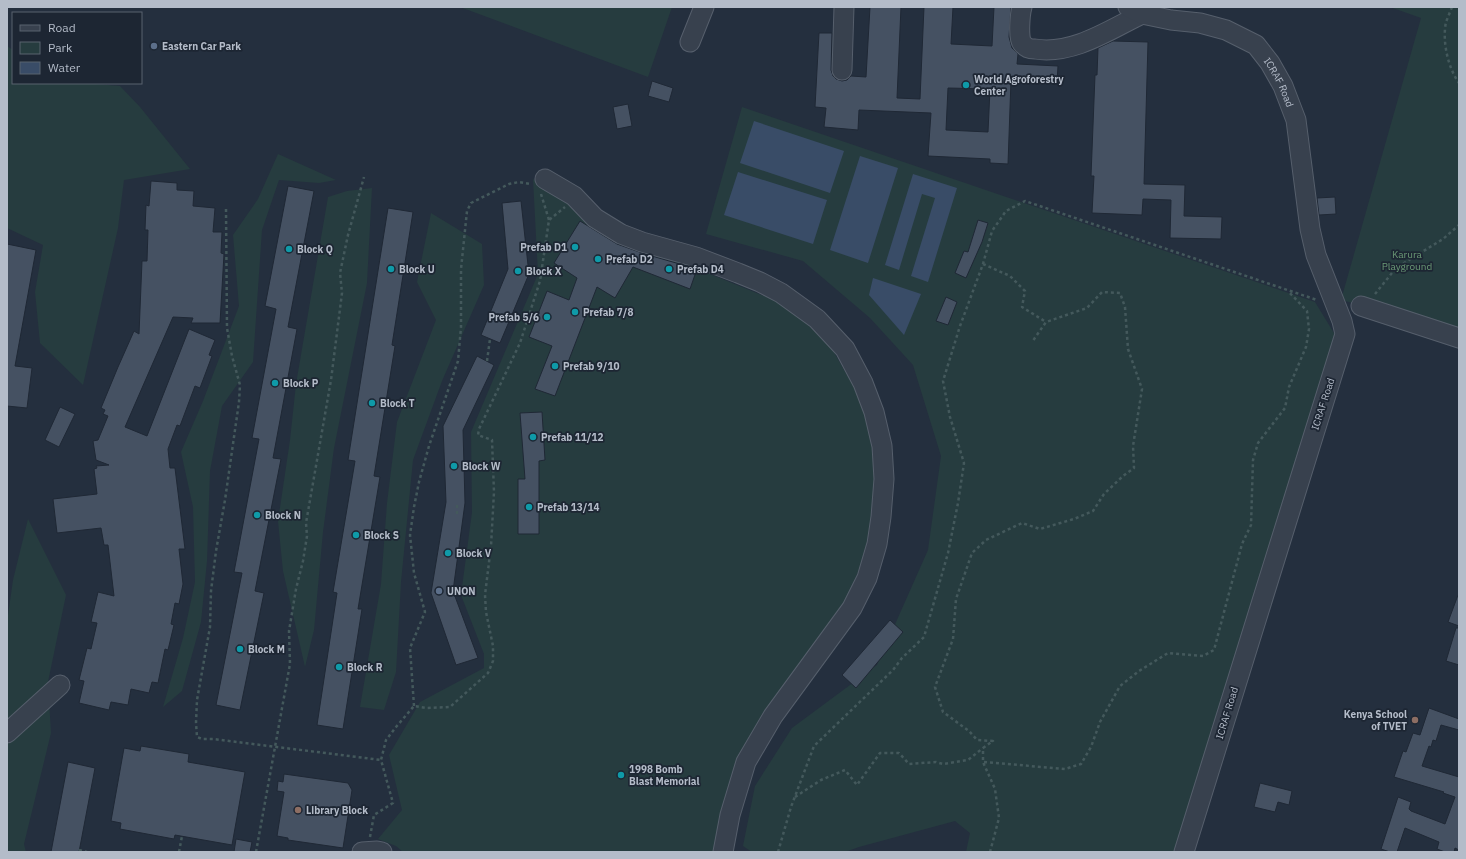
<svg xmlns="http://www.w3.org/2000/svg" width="1466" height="859" font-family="'IBM Plex Sans',sans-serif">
  <rect width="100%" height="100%" fill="#242f3e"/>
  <path fill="#263c3f" d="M 460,7 L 672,7 L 648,77 Z
    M 1390,7 L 1459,7 L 1459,330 L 1341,300 L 1421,18 Z
    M 7,46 L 13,50 L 13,83 L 85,83 L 120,86 L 140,107 L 190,169 L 124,180 L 118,228 L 83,385 L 40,343 L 35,292 L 43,245 L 7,228 Z
    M 742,107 L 1315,302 L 1337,338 L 1179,852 L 966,852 L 970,833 L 955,821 L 859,847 L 845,852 L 752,852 L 743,846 L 755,786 L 792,728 L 877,665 L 928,550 L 941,456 L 913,365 L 870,318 L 803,261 L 706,234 Z
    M 278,154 L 336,180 L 319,183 L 279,180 L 262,230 L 253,362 L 222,406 L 210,471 L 207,561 L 201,622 L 182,691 L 163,707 L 183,638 L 195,582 L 193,507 L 181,452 L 203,401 L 239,306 L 233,235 L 258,199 Z
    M 533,179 L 594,221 L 696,262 L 705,272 L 789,306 L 831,347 L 863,403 L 875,454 L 875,504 L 867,550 L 846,602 L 750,739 L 720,852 L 403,852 L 396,846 L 378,839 L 402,810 L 389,755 L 420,702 L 484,668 L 484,654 L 461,595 L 472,512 L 471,432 L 538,274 Z
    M 372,188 L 367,283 L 334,448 L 323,532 L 314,630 L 305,667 L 283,571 L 278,521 L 290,440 L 296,384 L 328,197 L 347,191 Z
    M 431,213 L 482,244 L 484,285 L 442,381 L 413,460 L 401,582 L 396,672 L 384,710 L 360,707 L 381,584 L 387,503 L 397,422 L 436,320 L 417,282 Z
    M 28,519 L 66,595 L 48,682 L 51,733 L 24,844 L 26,852 L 7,852 L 7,622 L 13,580 Z"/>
  <path fill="#394c67" d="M 754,121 L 844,151 L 830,193 L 740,163 Z
    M 860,156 L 898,168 L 868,263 L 830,250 Z
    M 738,172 L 827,200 L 813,244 L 724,215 Z
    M 913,174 L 957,188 L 928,282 L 911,276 L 935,198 L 922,194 L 899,270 L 885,265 Z
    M 873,278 L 921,294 L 904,335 L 869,295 Z"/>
  <path fill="#455162" stroke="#1f2835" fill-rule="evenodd" d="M 870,7 L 901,7 L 897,98 L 920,99 L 924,7 L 953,7 L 951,44 L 992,46 L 994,7 L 1011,7 L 1009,37 L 1012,48 L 1018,54 L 1017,64 L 1058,66 L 1057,82 L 1011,80 L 1008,164 L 990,163 L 990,159 L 928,156 L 931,113 L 859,110 L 858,130 L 824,127 L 826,108 L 815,107 L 819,33 L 832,33 L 831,70 L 833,76 L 836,79 L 842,81 L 847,80 L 851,76 L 866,77 ZM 948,88 L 990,89 L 988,132 L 946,130 Z
    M 1113,41 L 1148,42 L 1144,184 L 1185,185 L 1184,216 L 1222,217 L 1221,239 L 1170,238 L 1171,200 L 1143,199 L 1142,215 L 1092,213 L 1094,176 L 1091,176 L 1095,75 L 1097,75 L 1098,48 Z
    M 652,81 L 673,88 L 669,102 L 648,96 Z
    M 628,104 L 632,126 L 617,129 L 613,107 Z
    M 151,181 L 177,183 L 177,190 L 194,191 L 193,206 L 215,208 L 213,232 L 222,232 L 221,253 L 224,254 L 220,323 L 191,323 L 193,318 L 173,317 L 125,427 L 147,436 L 189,329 L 215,340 L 209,355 L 212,356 L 200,388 L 195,386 L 180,426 L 177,425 L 168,449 L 170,468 L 175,468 L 185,549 L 179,549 L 183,584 L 179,604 L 175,603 L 171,624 L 174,625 L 168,650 L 165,649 L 158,683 L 152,682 L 149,693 L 131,689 L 128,705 L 111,702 L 109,710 L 79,703 L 84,681 L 79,680 L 87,648 L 91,649 L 97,623 L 91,622 L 98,592 L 114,596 L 108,545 L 104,545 L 101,528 L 57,533 L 53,499 L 97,494 L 94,469 L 97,468 L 96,466 L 109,465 L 96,460 L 93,441 L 98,440 L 108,416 L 103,414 L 105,410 L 101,408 L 118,367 L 134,331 L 139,334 L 142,261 L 147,261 L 148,230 L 145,230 L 146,205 L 149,206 Z
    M 288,186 L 314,191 L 288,327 L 297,329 L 273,458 L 281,459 L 255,591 L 264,593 L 240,710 L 216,705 L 242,573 L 234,572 L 259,439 L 252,438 L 276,309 L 265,306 Z
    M 1335,197 L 1336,214 L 1319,215 L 1317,198 Z
    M 521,201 L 529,274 L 500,343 L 481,335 L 508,269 L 502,203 Z
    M 388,208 L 413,212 L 392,345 L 395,346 L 374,476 L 380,477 L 358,609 L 362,609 L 343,729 L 317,725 L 337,593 L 333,592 L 355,461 L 348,460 Z
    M 978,220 L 988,223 L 982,242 L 966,278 L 955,273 L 964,251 L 968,252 Z
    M 580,221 L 617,244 L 645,254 L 697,269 L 690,289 L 633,267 L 615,298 L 597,287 L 555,396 L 535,389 L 552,346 L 529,337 L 547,291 L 569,300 L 577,278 L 554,263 Z
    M 7,244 L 36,250 L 15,366 L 32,368 L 27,408 L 7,406 Z
    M 946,297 L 957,302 L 948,325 L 936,321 Z
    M 477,356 L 494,365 L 463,430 L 465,503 L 453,591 L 478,658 L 456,665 L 431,593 L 446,502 L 443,426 Z
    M 60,407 L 75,414 L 59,447 L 45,440 Z
    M 542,412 L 545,460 L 539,461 L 539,534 L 518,534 L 518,479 L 525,479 L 520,413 Z
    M 1458,595 L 1459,595 L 1459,626 L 1448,622 Z
    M 890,620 L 903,632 L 856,688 L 842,675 Z
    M 1456,628 L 1459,628 L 1459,665 L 1446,661 Z
    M 1429,708 L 1459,719 L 1459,730 L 1441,725 L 1436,741 L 1433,740 L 1431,747 L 1429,746 L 1422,766 L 1459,777 L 1459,850 L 1455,848 L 1454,852 L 1445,852 L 1437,849 L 1439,842 L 1405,828 L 1397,852 L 1390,852 L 1381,849 L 1398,797 L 1411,802 L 1409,809 L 1411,811 L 1445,824 L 1455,797 L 1443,793 L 1444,792 L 1394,777 L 1403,751 L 1406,752 L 1413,733 L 1420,735 Z
    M 141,746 L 189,754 L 188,762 L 245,772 L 232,845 L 175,835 L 174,839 L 120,829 L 121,823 L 111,821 L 124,748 L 140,751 Z
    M 68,762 L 95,768 L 79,852 L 51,852 Z
    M 284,774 L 348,783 L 352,790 L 343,848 L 288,840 L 288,838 L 277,836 L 284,792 L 277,791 L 278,781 L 283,782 Z
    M 1260,783 L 1292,791 L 1289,805 L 1278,802 L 1275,812 L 1254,807 Z
    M 236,839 L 252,842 L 250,852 L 234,852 Z"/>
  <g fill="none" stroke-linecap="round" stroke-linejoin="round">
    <g stroke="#565f6c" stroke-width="21">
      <g id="minor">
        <path d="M 1022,7 C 1020,14 1018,38 1022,43 C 1026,48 1029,49 1035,49 C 1073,55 1109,30 1142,14"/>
        <path id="s1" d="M 1128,7 L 1142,14 L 1171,20 L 1200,23 L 1226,30 L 1256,45 L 1270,63 L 1283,86 L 1296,120 L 1310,229 L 1316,255 L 1342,321 L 1345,334 L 1184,852"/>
        <path d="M 690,42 L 704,7"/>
        <path d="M 842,70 L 844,7"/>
        <path d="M 545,179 L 574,196 L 595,218 L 621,234 L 642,242 L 696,257 L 738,273 L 760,282 L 781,293 L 817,319 L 845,349 L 863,383 L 874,412 L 882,446 L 884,479 L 881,517 L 877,544 L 867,578 L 852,608 L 773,716 L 746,762 L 730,815 L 723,852"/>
        <path d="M 1361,306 L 1459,338"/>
        <path d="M 7,733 L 60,685"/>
        <path d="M 362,852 L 377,851 L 382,852"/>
      </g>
    </g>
    <path stroke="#44595c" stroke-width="2.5" stroke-dasharray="3 3" stroke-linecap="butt" d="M 1452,7 C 1450,12 1448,17 1446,22 C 1442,41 1448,68 1459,83
      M 541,194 L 549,220
      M 226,209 L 227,328 L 232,356 L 240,385 L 239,402 L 225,500 L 216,551 L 211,591 L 210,627 L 197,700 L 196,723 L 197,737 L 202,739 L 213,739 L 381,760
      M 983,264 L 1010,276 L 1025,291 L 1022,307 L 1046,322
      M 1375,294 L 1396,268 L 1443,239 L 1459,225
      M 487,361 L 490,339
      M 457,514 L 457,503
      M 414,706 L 410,648 L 425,612 L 414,573 L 410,535 L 414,507 L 419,482 L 429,446 L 458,361 L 461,327 L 461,269 L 467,211 L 471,203 L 509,184 L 519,182 L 531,184
      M 984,762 L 1065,769 L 1081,764 L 1091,747 L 1100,722 L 1120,686 L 1139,671 L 1168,653 L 1203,656 L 1214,650 L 1242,544 L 1251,525 L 1253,460 L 1258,443 L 1285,408 L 1289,387 L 1306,347 L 1309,329 L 1307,311 L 1288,291
      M 795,797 L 821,780 L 845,770 L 857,785 L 880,753 L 899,753 L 909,764 L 936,762 L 943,764 L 968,760 L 983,748
      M 370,837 L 374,815 L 393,803 L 381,760 L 386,740 L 396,727 L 414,706 L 427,708 L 450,707 L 488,673 L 493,661 L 493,646 L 486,612 L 485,595 L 491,546 L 494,492 L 492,440 L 478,435 L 479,429 L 520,343 L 540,281 L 549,220 L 565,207
      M 79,850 L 87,852
      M 179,852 L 182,836
      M 256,852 L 290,664 L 289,631 L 296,589 L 303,561 L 307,536 L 306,523 L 331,380 L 342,293 L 340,273 L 348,235 L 364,177
      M 778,852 L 791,807 L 814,746 L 893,670 L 902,658 L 924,637 L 948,553 L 958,503 L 964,463 L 950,417 L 943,381 L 960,326 L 983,264 L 992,231 L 1006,211 L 1025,201 L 1317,300
      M 990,852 L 999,818 L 995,789 L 983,762 L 983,748 L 993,741 L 977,740 L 969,731 L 943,712 L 935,687 L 953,639 L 956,599 L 972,553 L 986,540 L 1022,523 L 1040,529 L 1074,519 L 1093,511 L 1104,494 L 1123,476 L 1134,468 L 1133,446 L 1142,389 L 1128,349 L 1125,307 L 1120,293 L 1102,292 L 1087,308 L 1046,322 L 1032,342"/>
    <use href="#minor" stroke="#38414e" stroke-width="19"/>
  </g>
  <g fill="#5c6f8a" stroke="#1d2633" stroke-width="1.5">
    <circle cx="154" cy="46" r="4"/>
    <circle cx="439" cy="591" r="4"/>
  </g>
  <g fill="#0f9aa8" stroke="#1d2633" stroke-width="1.5">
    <circle cx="966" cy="85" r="4"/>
    <circle cx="575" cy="247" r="4"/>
    <circle cx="289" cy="249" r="4"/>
    <circle cx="598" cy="259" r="4"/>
    <circle cx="391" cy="269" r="4"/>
    <circle cx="669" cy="269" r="4"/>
    <circle cx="518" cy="271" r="4"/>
    <circle cx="575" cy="312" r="4"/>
    <circle cx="547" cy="317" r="4"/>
    <circle cx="555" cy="366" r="4"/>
    <circle cx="275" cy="383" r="4"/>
    <circle cx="372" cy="403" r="4"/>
    <circle cx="533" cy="437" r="4"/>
    <circle cx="454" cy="466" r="4"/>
    <circle cx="529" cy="507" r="4"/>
    <circle cx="257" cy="515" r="4"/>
    <circle cx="356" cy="535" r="4"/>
    <circle cx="448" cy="553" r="4"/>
    <circle cx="240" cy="649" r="4"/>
    <circle cx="339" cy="667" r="4"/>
    <circle cx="621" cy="775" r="4"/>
  </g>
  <g fill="#8d6e63" stroke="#1d2633" stroke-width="1.5">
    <circle cx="1415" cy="720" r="4"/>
    <circle cx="298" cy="810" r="4"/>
  </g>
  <g text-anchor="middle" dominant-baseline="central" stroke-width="3.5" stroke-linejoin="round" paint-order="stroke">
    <g font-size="10" font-weight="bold" fill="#b4bcc9" stroke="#1d2633" text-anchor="start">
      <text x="162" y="46">Eastern Car Park</text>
      <text x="974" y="79">World Agroforestry<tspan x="974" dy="12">Center</tspan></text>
      <text x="567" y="247" text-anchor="end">Prefab D1</text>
      <text x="297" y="249">Block Q</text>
      <text x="606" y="259">Prefab D2</text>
      <text x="399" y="269">Block U</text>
      <text x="677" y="269">Prefab D4</text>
      <text x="526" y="271">Block X</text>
      <text x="583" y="312">Prefab 7/8</text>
      <text x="539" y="317" text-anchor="end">Prefab 5/6</text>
      <text x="563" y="366">Prefab 9/10</text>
      <text x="283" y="383">Block P</text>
      <text x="380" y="403">Block T</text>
      <text x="541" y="437">Prefab 11/12</text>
      <text x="462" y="466">Block W</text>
      <text x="537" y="507">Prefab 13/14</text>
      <text x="265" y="515">Block N</text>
      <text x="364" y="535">Block S</text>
      <text x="456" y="553">Block V</text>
      <text x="447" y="591">UNON</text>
      <text x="248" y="649">Block M</text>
      <text x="347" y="667">Block R</text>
      <text x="1407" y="714" text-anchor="end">Kenya School<tspan x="1407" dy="12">of TVET</tspan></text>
      <text x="629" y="769">1998 Bomb<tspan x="629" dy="12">Blast Memorial</tspan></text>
      <text x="306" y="810">Library Block</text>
    </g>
    <g font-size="10" fill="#b4bcc9" stroke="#1d2633">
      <text stroke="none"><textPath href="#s1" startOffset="179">ICRAF Road</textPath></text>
      <text transform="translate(1323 404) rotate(-72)">ICRAF Road</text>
      <text transform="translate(1227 713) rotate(-73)">ICRAF Road</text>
    </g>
    <g font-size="10" fill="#6b9a76" stroke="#1d2633">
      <text x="1407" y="254">Karura<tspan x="1407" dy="12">Playground</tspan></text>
    </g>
  </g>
  <rect width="1466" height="859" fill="none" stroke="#b4bcc9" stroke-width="16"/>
  <rect x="12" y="12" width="130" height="72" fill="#1d2633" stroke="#59626f"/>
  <rect x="20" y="25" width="20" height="6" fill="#38414e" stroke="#59626f"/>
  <text x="48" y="32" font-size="12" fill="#b4bcc9">Road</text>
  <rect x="20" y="42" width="20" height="12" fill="#263c3f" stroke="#59626f"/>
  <text x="48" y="52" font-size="12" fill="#b4bcc9">Park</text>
  <rect x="20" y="62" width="20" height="12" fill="#394c67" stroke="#59626f"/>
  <text x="48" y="72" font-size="12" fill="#b4bcc9">Water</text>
</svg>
